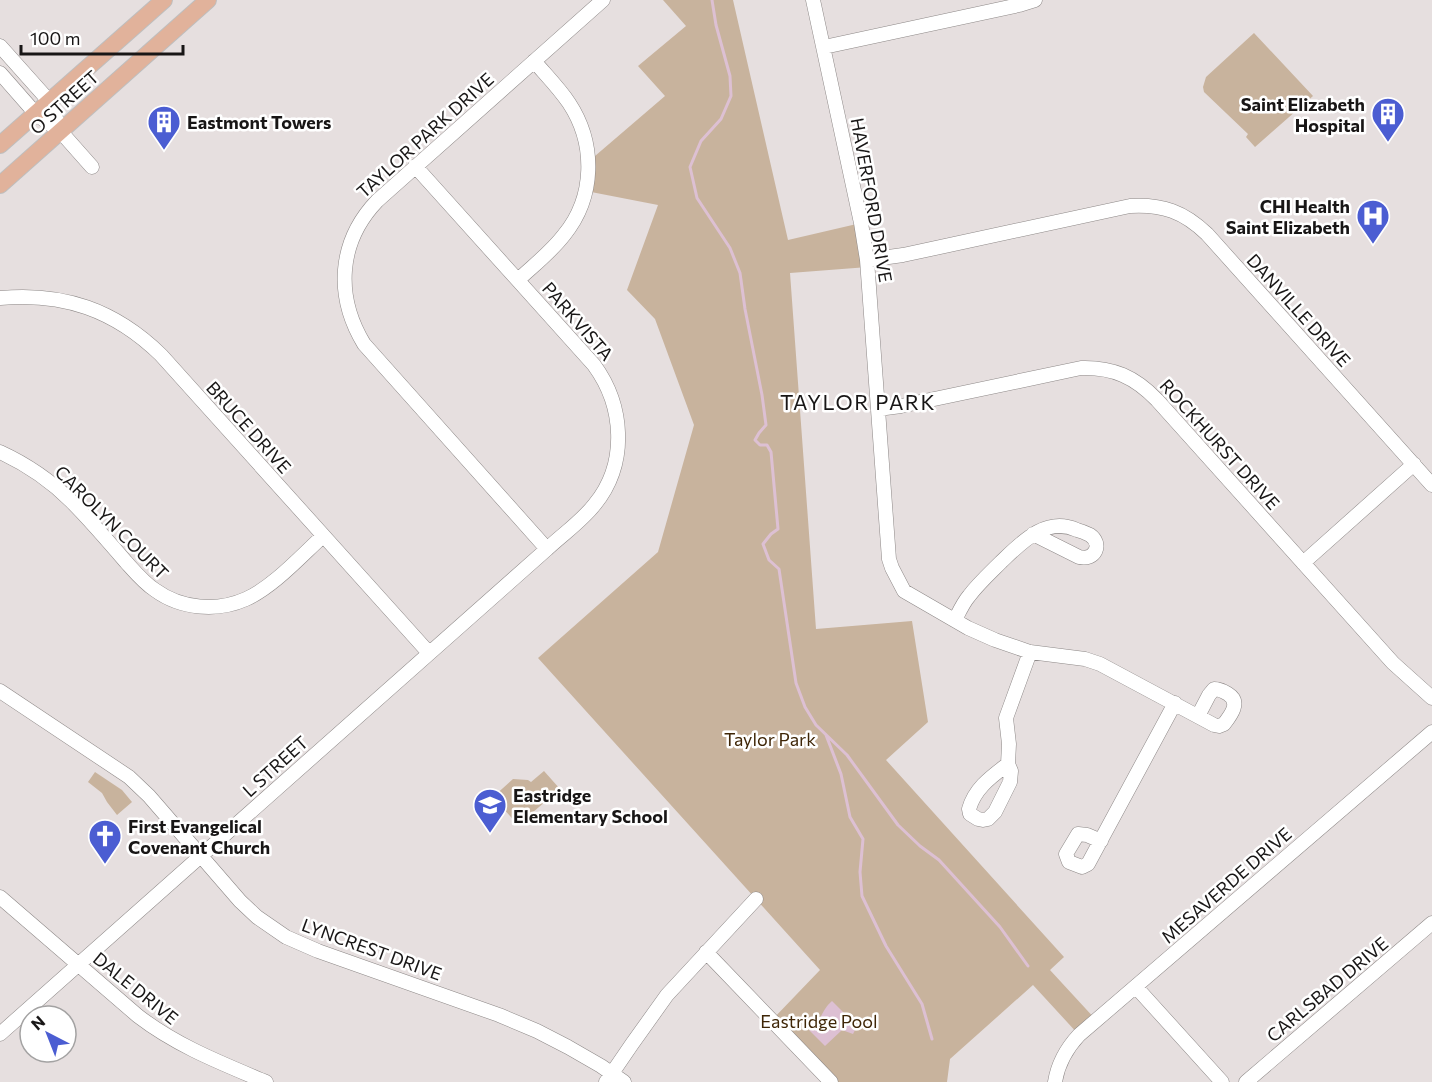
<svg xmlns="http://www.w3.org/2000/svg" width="1432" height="1082" font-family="Commissioner,sans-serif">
  <rect width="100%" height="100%" fill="#e6dfdf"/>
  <path fill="#c8b39d" d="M 663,0 L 733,0 L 788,240 L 861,223 L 868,267 L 790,273 L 816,629 L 912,621 L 928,722 L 886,760 L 1064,957 L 1050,970 L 1097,1021 L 1079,1035 L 1033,985 L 950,1059 L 947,1082 L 831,1082 L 772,1020 L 820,970 L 538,658 L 658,552 L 694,425 L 655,319 L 627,290 L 658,205 L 586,191 L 588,162 L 665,96 L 638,66 L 686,26 Z
    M 1254,33 L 1313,96 L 1255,147 L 1246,137 L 1248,134 L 1204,92 L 1203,87 L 1206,77 Z
    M 544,771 L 560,789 L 518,825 L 493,797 L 513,779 L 528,780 L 531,782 Z
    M 95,772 L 122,790 L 132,802 L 117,815 L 107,802 L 102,793 L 88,782 Z"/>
  <path fill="#ddc0d3" d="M 832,1001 L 857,1026 L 853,1034 L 842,1030 L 825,1046 L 809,1030 C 813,1026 818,1023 820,1018 C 824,1011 826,1006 832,1001 Z"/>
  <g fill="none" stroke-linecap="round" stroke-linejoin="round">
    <path stroke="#ddc0d3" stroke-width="3" d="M 712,0 L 716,25 L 730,76 L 731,96 L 721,119 L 701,141 L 690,167 L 697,198 L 730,248 L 740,273 L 745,309 L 762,395 L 766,425 L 759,433 L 755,440 L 760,445 L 767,445 L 771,452 L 778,529 L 771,534 L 763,544 L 769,560 L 779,569 L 796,683 L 805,707 L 816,725 L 847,755 L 898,825 L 920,846 L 939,860 L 1000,927 L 1028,966
      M 826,735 L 841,774 L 850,817 L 863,839 L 860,872 L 862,896 L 886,946 L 922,1004 L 932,1039"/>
    <g stroke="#8d8887" stroke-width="15">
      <path id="minor" d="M 813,0 L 861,223 L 867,260 L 889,559 L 892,568 L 904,591 L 968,628 L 995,640 L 1030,652 L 1085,659 L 1100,664 L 1214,725 L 1219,726 L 1224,724 C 1231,715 1241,702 1228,694 C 1223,691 1220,689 1214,689 L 1209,695 L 1198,716
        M 0,46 L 50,102 L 61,132
        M 824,47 L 1019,5 L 1035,0
        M 0,73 L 36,114 L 61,132 L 92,167
        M 867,260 L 903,255 L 1130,206 C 1163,204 1184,212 1207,234 L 1432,485
        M 518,280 C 534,265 551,252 564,235 C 595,197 596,144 569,103 C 559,88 546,75 534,61
        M 0,298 C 63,292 115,310 161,355 L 429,653
        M 878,409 L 901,406 L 1081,368 C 1113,367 1135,377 1157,400 L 1393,663 L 1432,698
        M 0,452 C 26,464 51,481 71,501 C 90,520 108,541 126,562 C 135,572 144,583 155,590 C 181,609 217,612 246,599 C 273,587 301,556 323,536
        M 547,549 L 364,344 C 335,296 338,242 377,201 L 603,0
        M 1303,563 L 1414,464
        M 955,620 C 959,612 963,603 969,596 C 978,584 990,573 1001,562 C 1022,542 1046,516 1077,530 C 1081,531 1086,533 1090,535 C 1103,544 1095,561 1079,557 L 1033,534
        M 0,691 L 129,777 L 149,796 L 240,901 L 257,917 L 286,937 L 318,951 L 499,1015 L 537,1031 L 568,1047 L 601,1066 L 624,1082
        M 1008,764 C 991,777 975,788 969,809 L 970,814 L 978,819 L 983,820 L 988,819 L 995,812 L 1010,782 L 1011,771 L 1008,764 L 1009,744 L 1006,718 L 1030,652
        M 1101,841 L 1087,835 L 1078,834 L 1066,854 L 1069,862 L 1082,867 L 1088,864 L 1168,716 L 1175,703
        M 0,897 L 138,1016 C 177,1046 221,1063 266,1082
        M 706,952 L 831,1082
        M 1136,987 L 1222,1082
        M 0,1034 L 547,549 C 563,534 582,521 595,504 C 628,463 624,406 594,365 L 415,166
        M 606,1082 L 632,1044 L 667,995 L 756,899
        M 1055,1082 C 1058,1063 1066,1049 1079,1035 L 1432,732
        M 1246,1082 L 1432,923"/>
    </g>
    <g stroke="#bebebe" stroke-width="18">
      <path id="major" d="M 0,145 L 164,0
        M 0,185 L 208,0"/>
    </g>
    <use href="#minor" stroke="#fff" stroke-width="14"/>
    <use href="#major" stroke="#e1b29b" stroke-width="16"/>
  </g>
  <defs>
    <g id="building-pin" transform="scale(1.725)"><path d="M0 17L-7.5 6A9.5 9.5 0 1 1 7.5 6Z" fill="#4b5dd2" stroke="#fff"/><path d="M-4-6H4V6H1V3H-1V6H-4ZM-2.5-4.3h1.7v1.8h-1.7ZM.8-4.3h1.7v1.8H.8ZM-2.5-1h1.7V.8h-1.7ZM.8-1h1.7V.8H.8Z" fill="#fff"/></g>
    <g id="hospital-pin" transform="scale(1.725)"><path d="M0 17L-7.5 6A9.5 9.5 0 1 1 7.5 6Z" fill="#4b5dd2" stroke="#fff"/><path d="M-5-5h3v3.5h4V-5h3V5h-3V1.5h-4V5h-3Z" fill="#fff"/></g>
    <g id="school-pin" transform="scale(1.725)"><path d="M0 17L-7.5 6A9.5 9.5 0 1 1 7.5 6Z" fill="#4b5dd2" stroke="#fff"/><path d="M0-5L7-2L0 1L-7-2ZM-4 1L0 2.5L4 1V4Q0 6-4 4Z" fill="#fff"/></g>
    <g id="church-pin" transform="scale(1.725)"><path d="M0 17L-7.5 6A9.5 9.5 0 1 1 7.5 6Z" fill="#4b5dd2" stroke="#fff"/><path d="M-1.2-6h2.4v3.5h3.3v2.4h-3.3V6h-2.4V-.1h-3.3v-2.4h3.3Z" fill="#fff"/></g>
  </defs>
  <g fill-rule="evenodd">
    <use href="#building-pin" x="1388" y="114"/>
    <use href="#building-pin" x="164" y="122"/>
    <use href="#hospital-pin" x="1373" y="216"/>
    <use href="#school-pin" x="490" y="805"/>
    <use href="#church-pin" x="105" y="836"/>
  </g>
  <g text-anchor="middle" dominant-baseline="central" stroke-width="5" stroke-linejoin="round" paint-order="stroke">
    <g font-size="18" fill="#181616" stroke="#fff">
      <text transform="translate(64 102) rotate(-42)">O STREET</text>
      <text transform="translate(425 135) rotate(-42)">TAYLOR PARK DRIVE</text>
      <text transform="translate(872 200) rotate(80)">HAVERFORD DRIVE</text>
      <text transform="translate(1299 310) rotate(48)">DANVILLE DRIVE</text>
      <text transform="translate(578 321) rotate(49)">PARKVISTA</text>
      <text transform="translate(249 427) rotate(48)">BRUCE DRIVE</text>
      <text transform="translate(1220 444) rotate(48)">ROCKHURST DRIVE</text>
      <text transform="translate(112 522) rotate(45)">CAROLYN COURT</text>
      <text transform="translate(275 766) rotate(-42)">L STREET</text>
      <text transform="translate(1226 885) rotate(-41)">MESAVERDE DRIVE</text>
      <text transform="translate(372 949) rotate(20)">LYNCREST DRIVE</text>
      <text transform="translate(136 988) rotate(39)">DALE DRIVE</text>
      <text transform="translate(1327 989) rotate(-40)">CARLSBAD DRIVE</text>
    </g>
    <g font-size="18" font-weight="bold" fill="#181616" stroke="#fff" text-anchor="start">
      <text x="1365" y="104" text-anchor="end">Saint Elizabeth<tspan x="1365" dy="21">Hospital</tspan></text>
      <text x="187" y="122">Eastmont Towers</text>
      <text x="1350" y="206" text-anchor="end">CHI Health<tspan x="1350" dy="21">Saint Elizabeth</tspan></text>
      <text x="513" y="795">Eastridge<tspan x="513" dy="21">Elementary School</tspan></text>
      <text x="128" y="826">First Evangelical<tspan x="128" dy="21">Covenant Church</tspan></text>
    </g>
    <g font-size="18" fill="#3f2607" stroke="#fff">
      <text x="770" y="739">Taylor Park</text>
      <text x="819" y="1021">Eastridge Pool</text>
    </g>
    <g font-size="21" letter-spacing="1.5" fill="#181616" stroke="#fff">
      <text x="858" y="401">TAYLOR PARK</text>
    </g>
  </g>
  <g transform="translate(48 1034) rotate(318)"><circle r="28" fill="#ffffff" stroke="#a3a2a2" stroke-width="1.5"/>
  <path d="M0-4.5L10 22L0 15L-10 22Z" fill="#4b5dd2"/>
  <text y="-9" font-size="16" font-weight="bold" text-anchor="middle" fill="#181616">N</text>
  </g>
  <path d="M21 45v9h162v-9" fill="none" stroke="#181616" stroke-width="3"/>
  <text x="30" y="45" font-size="18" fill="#181616" stroke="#ffffff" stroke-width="4.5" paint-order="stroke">100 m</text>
</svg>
